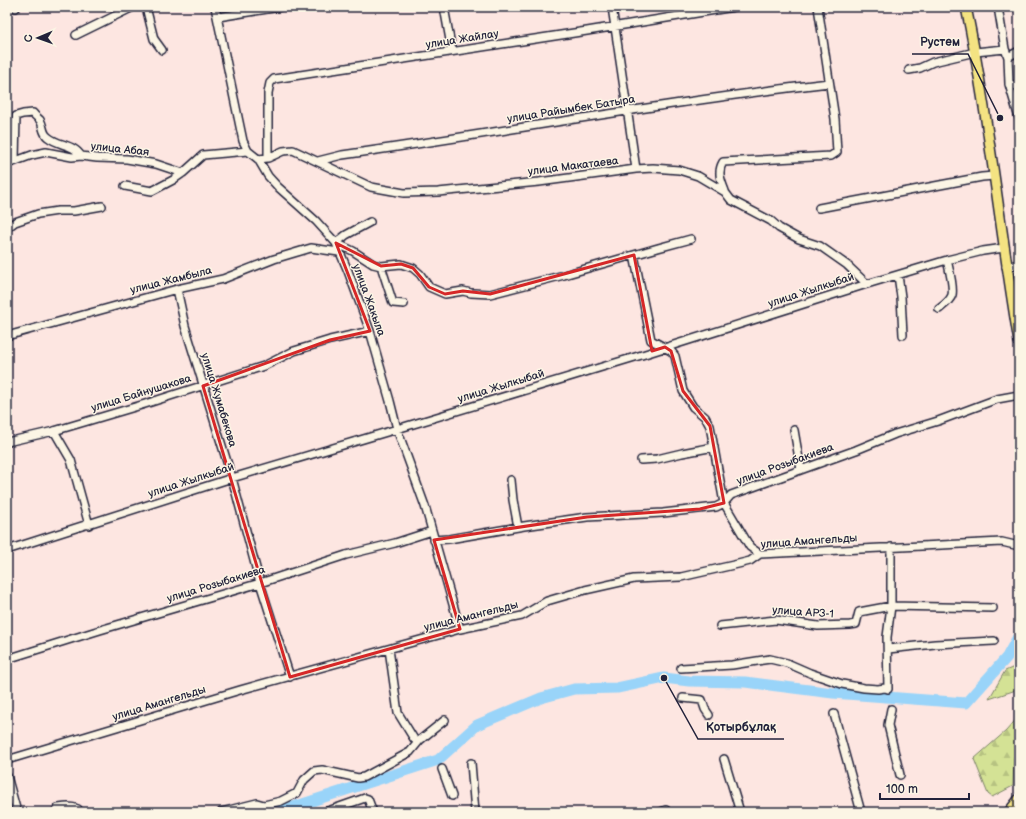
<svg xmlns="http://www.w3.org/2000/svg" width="1026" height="819" font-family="'Balsamiq Sans',sans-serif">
  <defs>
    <pattern id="forest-firs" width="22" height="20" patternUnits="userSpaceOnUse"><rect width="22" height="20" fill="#d4e295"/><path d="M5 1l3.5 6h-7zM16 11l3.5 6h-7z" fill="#b6c281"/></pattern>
  </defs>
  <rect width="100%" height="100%" fill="#fde6e1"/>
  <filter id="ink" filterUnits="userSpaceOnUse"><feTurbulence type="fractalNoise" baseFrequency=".025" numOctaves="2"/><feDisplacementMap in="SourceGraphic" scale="8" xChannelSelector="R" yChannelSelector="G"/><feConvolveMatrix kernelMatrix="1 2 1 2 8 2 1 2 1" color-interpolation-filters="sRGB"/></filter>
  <g filter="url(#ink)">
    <path fill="url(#forest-firs)" stroke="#7b8268" d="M 1019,665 L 1019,689 L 989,699 L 1005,671 Z
      M 1019,716 L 1019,753 L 1014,757 L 1013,786 L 992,797 L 988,794 L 974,759 L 1006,731 Z"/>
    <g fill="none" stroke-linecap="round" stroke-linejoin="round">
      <path stroke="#99d4f9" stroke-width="11" d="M 278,812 L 438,760 L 477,725 L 541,698 L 574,689 L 617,688 L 664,678 L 689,681 L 745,682 L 833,693 L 966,703 L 1007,657 L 1019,635"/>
      <g stroke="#22223b" stroke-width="10">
        <path id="minor" d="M 14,7 L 16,8
          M 146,7 L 154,39 L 162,50
          M 215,7 L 243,141 L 248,151 L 258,159 L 268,176 L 278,187 L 316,221 L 336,243 L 348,271 L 370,331 L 390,401 L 397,429 L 425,506 L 460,629
          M 444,7 L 452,51
          M 612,7 L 636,169
          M 998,7 L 1005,49 L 1008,57 L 1009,84 L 1019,118
          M 218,17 L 280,7
          M 76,35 L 133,7
          M 1008,57 L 1019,51
          M 909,70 L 920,68 L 933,62 L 975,52 L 1005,49
          M 1009,84 L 1019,86
          M 268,158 L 268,93 L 270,83 L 274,79 L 587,31 L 734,7
          M 258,159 L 268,158 L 283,151 L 293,150 L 371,187 L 404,193 L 438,192 L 539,182 L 636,169 L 653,168 L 679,170 L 698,176 L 725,192 L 731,200 L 771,221 L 779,228 L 799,239 L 820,246 L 847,265 L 867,284
          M 15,161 L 16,116 L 23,114 L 33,113 C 35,116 38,118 40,120 C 44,126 42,133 48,137 C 59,146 74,144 81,156
          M 318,161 L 342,155 C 504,132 666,102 829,83
          M 7,163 L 13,162 L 32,155 L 46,152 L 72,157 L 81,156 L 97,158 L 127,159 L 156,164 L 183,173 L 203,155 L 248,151
          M 125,186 L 152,191 L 173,180 L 183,173
          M 725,191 C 721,181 717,172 723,162 L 831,156 L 837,152 L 835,119 L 818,7
          M 819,208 L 982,177 L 994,176
          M 370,222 L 346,235 L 336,243 L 353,251 L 373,264 L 381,266 L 401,264 L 413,268 L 420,274 L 429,287 L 445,294 L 463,291 L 471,293 L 490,294 L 564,275 L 658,248 L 691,239
          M 7,228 L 15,222 L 38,214 L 58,211 L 74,211 L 102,206
          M 634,255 L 651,340 L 671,351 L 675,356 L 683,391 L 693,407 L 705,417 L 710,426 L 724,503 L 750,547 L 760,554
          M 381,266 L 393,303 L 404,304
          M 1006,267 L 1019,264
          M 898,275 L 901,297 L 903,335
          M 177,289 L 185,326 L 232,478 L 260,583 L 290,677
          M 939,309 C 944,305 950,301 952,295 C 954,286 949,269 947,260
          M 7,336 L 177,289 L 223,279 L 274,259 L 311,248 L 339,252
          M 794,430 L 801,470
          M 54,431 L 71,460 L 89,525
          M 7,442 L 54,431 L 145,404 L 264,366 L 294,351 L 330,340 L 370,331
          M 641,460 L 657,459 L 682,453 L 714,447
          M 511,480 L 513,500 L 518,527
          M 434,540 L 449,539 L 524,526 L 587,517 L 663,513 L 716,507 L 724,503 L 731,495 L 856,450 L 895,434 L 938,421 L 997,399 L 1019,395
          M 7,550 L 232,478 L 397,429 L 645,354 L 867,284 L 947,260 L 983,251 L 1004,248
          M 720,626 L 776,620 L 818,626 L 850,625 L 856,624 L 859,612 L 891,606 L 993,608
          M 389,649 L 398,713 L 414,739 L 418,742
          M 888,649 L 935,644 L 994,641
          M 7,659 L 100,630 L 260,583 L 346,555 L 395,543 L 432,531
          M 681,668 L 732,665 L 770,659 L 787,663 L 810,673 L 842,684 L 864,688 L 878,689 L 885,688 L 888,689 L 887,637 L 891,606 L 891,547
          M 683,698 L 702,700 L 705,709 L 709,715
          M 891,709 L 888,725 L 900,775
          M 834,714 L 861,812
          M 724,759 L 740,812
          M 7,760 L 240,690 L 460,629 L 522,616 L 547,601 L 585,590 L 634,579 L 681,577 L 738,564 L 750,561 L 760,554 L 1002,542 L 1019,546
          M 471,763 L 475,812
          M 442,769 L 452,796
          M 7,776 L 17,812
          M 56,812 L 58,808 C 65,807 71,806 78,809 L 79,812
          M 221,812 L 257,803 L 264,805 L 281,801 L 297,793 L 304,780 L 314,771 L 322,770 L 358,778 L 364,777 L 410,752 L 420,740 L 445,720
          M 325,812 L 365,798 L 368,799 L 373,812
          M 661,812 L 666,810"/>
      </g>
      <g stroke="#22223b" stroke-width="12">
        <path id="major" d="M 966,7 C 989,118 1000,231 1019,342
          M 1009,812 L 1019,799"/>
      </g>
      <use href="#minor" stroke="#fcf5e5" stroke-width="7"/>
      <use href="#major" stroke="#f4e382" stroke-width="9"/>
    </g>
  </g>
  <path fill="none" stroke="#d62828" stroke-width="3" stroke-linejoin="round" d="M 336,243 L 381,266 L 401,264 L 413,268 L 429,287 L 445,294 L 463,291 L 490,294 L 634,255 L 652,351 L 665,347 L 671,351 L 683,391 L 710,426 L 724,503 L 700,509 L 587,517 L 434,540 L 460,629 L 290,677 L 203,386 L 330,340 L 370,331 Z"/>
  <g text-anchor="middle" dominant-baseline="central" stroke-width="3" stroke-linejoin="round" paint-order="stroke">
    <g font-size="11" fill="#22223b" stroke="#fcf5e5">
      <text transform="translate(462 39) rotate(-9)">улица Жайлау</text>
      <text transform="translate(571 109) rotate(-9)">улица Райымбек Батыра</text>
      <text transform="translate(120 149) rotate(6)">улица Абая</text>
      <text transform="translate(573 166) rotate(-7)">улица Макатаева</text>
      <text transform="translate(171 280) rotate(-14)">улица Жамбыла</text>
      <text transform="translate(811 290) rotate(-18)">улица Жылкыбай</text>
      <text transform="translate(369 300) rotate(70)">улица Жакыла</text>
      <text transform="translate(501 386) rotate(-17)">улица Жылкыбай</text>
      <text transform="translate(141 393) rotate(-17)">улица Байнушакова</text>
      <text transform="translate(219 400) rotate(73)">улица Жумабекова</text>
      <text transform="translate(785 464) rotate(-20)">улица Розыбакиева</text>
      <text transform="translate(191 480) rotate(-18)">улица Жылкыбай</text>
      <text transform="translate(809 541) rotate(-4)">улица Амангельды</text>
      <text transform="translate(216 584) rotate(-17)">улица Розыбакиева</text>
      <text transform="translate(803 612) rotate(4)">улица АРЗ-1</text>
      <text transform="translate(471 616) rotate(-14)">улица Амангельды</text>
      <text transform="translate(159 703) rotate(-17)">улица Амангельды</text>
    </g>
  </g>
  <path fill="none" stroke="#22223b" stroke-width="1.5" d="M1000 118L968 54H912M664 678L698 739H784"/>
  <g fill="#22223b" stroke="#fcf5e5" stroke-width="1.5">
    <circle cx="1000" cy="118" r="4"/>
    <circle cx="664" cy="678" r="4"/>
  </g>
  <g font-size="12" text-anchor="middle" font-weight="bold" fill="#22223b" stroke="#fcf5e5" stroke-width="3" stroke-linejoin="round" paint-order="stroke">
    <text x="940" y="46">Рустем</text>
    <text x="741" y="731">Қотырбұлақ</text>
  </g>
  <rect width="1026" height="819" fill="none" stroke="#fcf5e5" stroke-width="24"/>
  <rect x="12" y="12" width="1002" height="795" fill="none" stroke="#22223b" stroke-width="1.5" filter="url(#ink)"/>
  <g transform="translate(38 38) rotate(268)" stroke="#fcf5e5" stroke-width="3" paint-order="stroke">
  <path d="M0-3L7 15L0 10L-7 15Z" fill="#22223b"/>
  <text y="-6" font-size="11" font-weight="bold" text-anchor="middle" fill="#22223b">С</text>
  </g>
  <path d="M880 793v6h89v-6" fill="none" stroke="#22223b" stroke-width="2"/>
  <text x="886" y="793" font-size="12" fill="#22223b" stroke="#fcf5e5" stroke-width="3" paint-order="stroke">100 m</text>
</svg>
